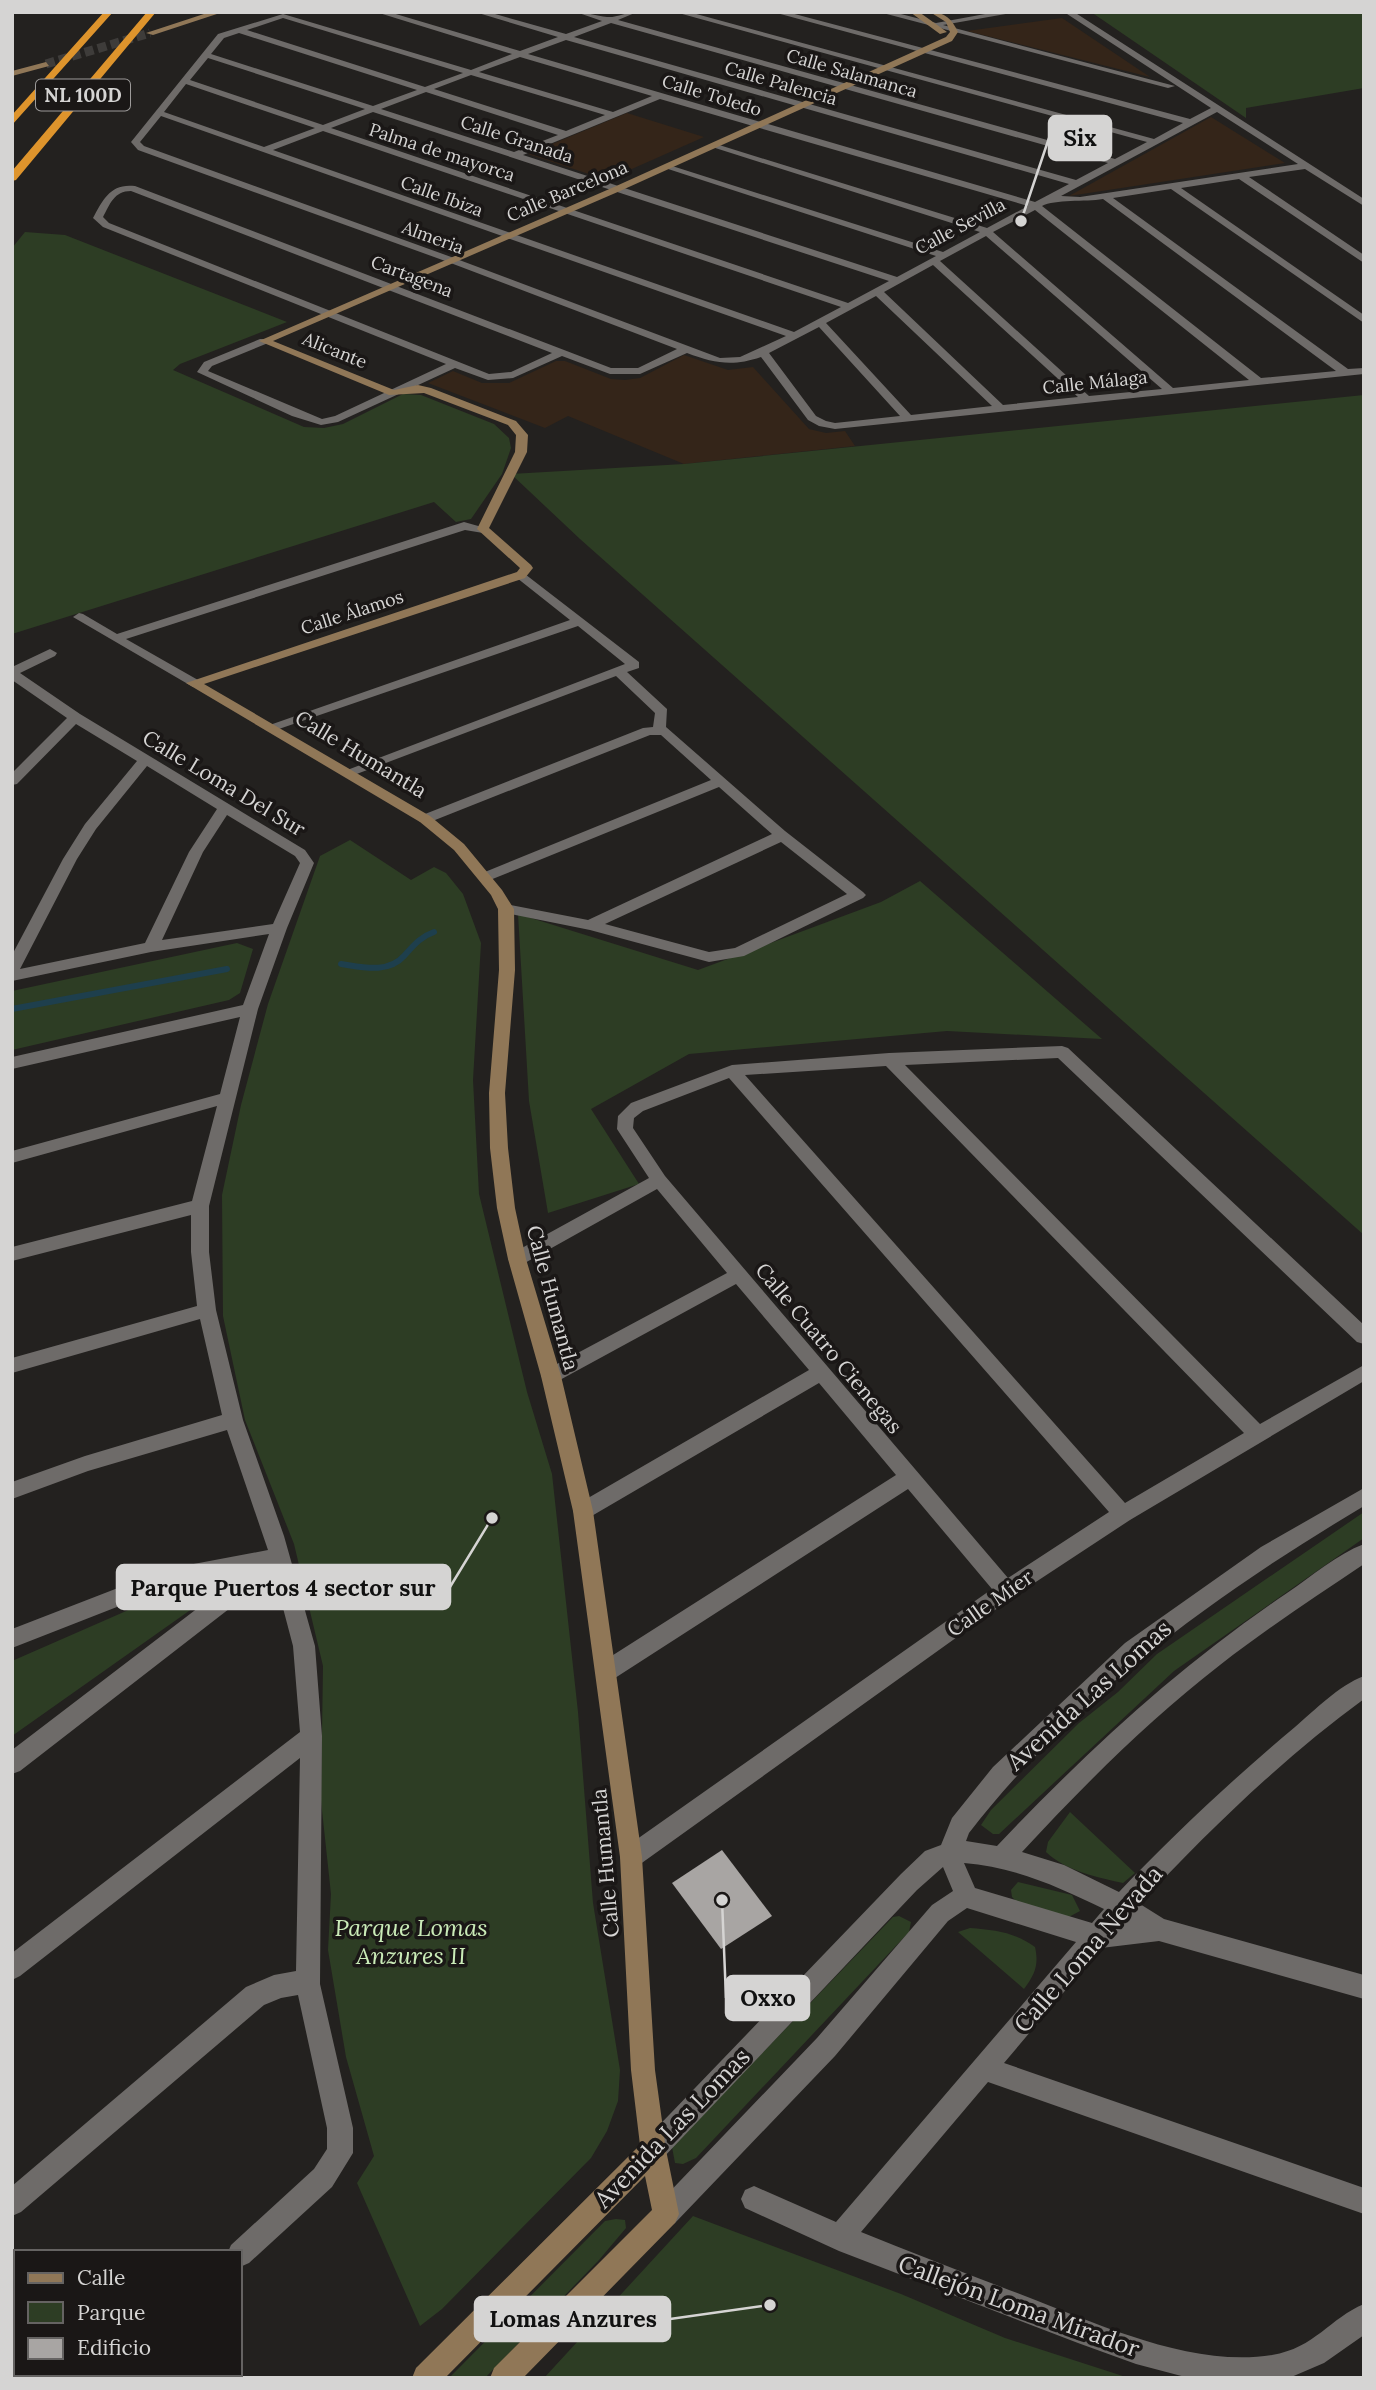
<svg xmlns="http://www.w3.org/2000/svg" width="1376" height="2390" font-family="Lora,serif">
  <rect width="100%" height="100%" fill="#23211f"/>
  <path fill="#342519" d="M 1062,18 L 1150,77 L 967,31 Z
    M 627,113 L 704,137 L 607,180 L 528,154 Z
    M 1211,117 L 1285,163 L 1069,196 Z
    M 684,355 L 728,370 L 753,367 L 809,429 L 826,433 L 845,431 L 855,446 L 684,464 L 568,416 L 545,428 L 428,383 L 453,371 L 482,383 L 509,383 L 556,361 L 565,361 L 611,379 L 625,380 L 640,378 Z"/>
  <path fill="#2d3d24" d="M 1091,12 L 1364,12 L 1364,88 L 1246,108 L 1246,118 Z
    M 25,232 L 65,235 L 287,322 L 180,364 L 173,370 L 304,427 L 324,428 L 343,424 L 403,394 L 421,395 L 494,424 L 509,438 L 511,448 L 502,474 L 471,519 L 456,522 L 434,502 L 12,634 L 12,248 Z
    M 1364,395 L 1364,1235 L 580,539 L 511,474 L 684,464 Z
    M 350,840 L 411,880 L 434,867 L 446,873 L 463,894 L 481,943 L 473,1080 L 479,1194 L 527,1392 L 552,1474 L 578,1712 L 593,1903 L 620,2070 L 618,2101 L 607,2131 L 591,2158 L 442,2309 L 420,2326 L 357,2183 L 374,2156 L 346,2057 L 328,1950 L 331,1894 L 321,1801 L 323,1666 L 294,1544 L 245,1420 L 223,1316 L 222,1195 L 241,1105 L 268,1004 L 320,856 Z
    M 920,881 L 1102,1039 L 947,1031 L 689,1054 L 591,1109 L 639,1184 L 548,1213 L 529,1101 L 518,914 L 698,970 L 881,902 Z
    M 237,943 L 253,949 L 240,993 L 229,1000 L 12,1050 L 12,991 Z
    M 1364,1512 L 1364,1538 L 1174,1671 L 999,1834 L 993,1834 L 981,1825 L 991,1810 L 1079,1723 L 1118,1692 L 1157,1654 Z
    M 185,1589 L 195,1591 L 197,1594 L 196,1606 L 12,1736 L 12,1661 L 149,1601 Z
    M 1070,1812 L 1135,1873 L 1123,1883 C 1099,1878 1064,1870 1046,1852 L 1048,1842 Z
    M 1018,1882 L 1072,1895 L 1080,1911 L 1067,1918 L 1018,1903 L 1012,1897 L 1011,1890 Z
    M 899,1916 L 911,1922 L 909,1932 L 696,2158 L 683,2164 L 675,2163 L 672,2147 L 893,1917 Z
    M 970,1928 C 995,1930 1014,1932 1035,1947 C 1039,1965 1035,1974 1024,1989 L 958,1932 Z
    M 693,2216 L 901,2294 L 1005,2338 L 1129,2378 L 544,2378 Z
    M 616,2219 L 625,2220 L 626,2228 L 599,2260 L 485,2378 L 449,2378 L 605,2221 Z"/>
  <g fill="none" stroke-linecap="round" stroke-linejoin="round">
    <path stroke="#1e3f4d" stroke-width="6" d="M 341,964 C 362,967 388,974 404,956 C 414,945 420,937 434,932
      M 12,1009 L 227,969"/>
  </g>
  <path fill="#a8a5a3" d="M 722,1850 L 772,1916 L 721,1949 L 672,1883 Z"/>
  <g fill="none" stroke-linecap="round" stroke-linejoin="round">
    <path stroke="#3e3c3a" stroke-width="9" stroke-dasharray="9 4.5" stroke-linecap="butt" d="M 46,64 L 150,33"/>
    <path fill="#6e6b69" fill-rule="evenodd" d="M 376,12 L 389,12 L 520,51 L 558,37 L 475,12 L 488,12 L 566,34 L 602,21 L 576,12 C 587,12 596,16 607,17 C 616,18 627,12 637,12 L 618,20 L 1115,159 L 1147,142 L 675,12 L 689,12 L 1154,139 L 1183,123 L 773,12 L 787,12 L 1190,119 L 1211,108 L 1064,12 L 1074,12 L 1364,199 L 1364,206 L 1305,169 L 1249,177 L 1364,255 L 1364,263 L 1239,179 L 1181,188 L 1364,315 L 1364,323 L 1171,189 L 1113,198 L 1348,369 L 1364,368 L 1364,374 L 835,429 L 819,426 L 808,420 L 761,357 C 732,367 714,363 687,353 L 640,374 L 610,374 L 562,356 L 513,378 L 488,380 L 455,368 L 338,422 L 321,425 L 292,416 L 197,372 L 204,362 L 260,339 L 268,339 L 268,343 L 212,366 L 208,371 L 322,419 L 335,416 L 446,364 L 103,227 L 93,218 C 103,199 111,183 135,186 L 611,368 L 638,368 L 677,349 L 448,262 L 138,150 L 131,142 L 218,34 L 283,14 L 471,70 L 512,54 ZM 283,18 L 463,73 L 425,87 L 247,30 ZM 611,23 L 1108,163 L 1076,180 L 574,37 ZM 239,33 L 417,90 L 373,106 L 211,54 L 224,38 ZM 566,40 L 1069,184 L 1035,202 L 528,54 ZM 520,57 L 652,96 L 613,112 L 479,72 ZM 208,58 L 365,109 L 323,125 L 190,80 ZM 471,75 L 605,115 L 566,131 L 434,89 ZM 186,84 L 315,128 L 264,147 L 164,112 ZM 426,92 L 558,135 L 514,152 L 381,109 ZM 660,99 L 1028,206 L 987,228 L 716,144 L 709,146 L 980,232 L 943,252 L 669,165 L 662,167 L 936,256 L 897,277 L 523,155 ZM 373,112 L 889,281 L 848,303 L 331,128 ZM 1217,112 L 1298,164 L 1080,197 L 1061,196 ZM 161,116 L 786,336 L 740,357 L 720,358 L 454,258 L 144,146 L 140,142 ZM 323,131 L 841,307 L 794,332 L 273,150 ZM 131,191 L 552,353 L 511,372 L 489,374 L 109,223 L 103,217 C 110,204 114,191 131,191 ZM 1103,199 L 1336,371 L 1261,378 L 1042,206 C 1055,199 1085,202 1103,199 ZM 1035,210 L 1249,380 L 1173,388 L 993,232 ZM 986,236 L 1162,389 L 1089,396 L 940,261 ZM 933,265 L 1078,397 L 1003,405 L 884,292 ZM 876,296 L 992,406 L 911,415 L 826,323 ZM 819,327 L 900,416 L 835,423 L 826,421 L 816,416 L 769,353 Z
      M 879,12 L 893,12 L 936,23 L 996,12 L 1017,12 L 943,25 L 1175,86 L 1168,88 Z
      M 464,522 L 489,529 L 483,533 L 465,530 L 126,639 L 198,680 L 200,683 L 193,687 L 73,617 L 79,613 L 83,614 L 117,634 Z
      M 521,571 L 639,662 L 639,668 L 627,672 L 667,709 L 666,727 L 785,831 L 863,892 L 866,895 L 863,898 L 744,956 L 709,962 L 590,930 L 501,912 L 498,909 L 501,906 L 506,904 L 588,920 L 772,834 L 719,787 L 490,880 L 480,880 L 478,877 L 480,874 L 711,780 L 661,735 L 650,735 L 430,822 L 420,822 L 418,819 L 420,816 L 643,728 L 653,727 L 655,713 L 616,676 L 354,775 L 344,775 L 342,772 L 625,664 L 578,626 L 276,730 L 266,730 L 264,727 L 570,620 L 517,578 L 517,572 ZM 781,842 L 847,894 L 735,948 L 709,952 L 605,924 Z
      M 50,649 L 57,653 L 55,656 L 20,673 L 80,714 L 305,850 L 314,863 L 287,928 L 258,1009 L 209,1206 L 209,1252 L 216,1310 L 243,1420 L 284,1536 L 315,1646 L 322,1736 L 320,1984 L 353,2128 L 353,2153 L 332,2187 L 249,2263 L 240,2267 L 240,2252 L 228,2252 L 231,2245 L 314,2169 L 327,2149 L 327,2128 L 298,1995 L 281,1998 L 264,2005 L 21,2212 L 12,2216 L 12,2186 L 246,1987 L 274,1975 L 296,1971 L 300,1758 L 20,1976 L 12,1980 L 12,1953 L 300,1732 L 293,1646 L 274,1574 L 20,1771 L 12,1774 L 12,1750 L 245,1572 L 168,1587 L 12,1648 L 12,1629 L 167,1569 L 268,1550 L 227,1430 L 88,1471 L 12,1499 L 12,1482 L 85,1456 L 222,1415 L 200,1319 L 12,1373 L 12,1358 L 197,1306 L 191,1252 L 191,1215 L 12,1261 L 12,1247 L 192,1201 L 217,1106 L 12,1163 L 12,1151 L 220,1094 L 240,1017 L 12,1069 L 12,1057 L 243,1005 L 269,934 L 151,952 L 12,981 L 12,955 L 63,859 L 85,824 L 137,761 L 76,724 L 17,784 L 12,785 L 12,773 L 67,718 L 12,680 L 12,667 ZM 147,766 L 217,809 L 189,852 L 145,943 L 20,969 L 77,859 L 96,829 ZM 227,815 L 295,856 L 300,863 L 273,924 L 162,940 L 203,852 Z
      M 1062,1046 L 1068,1048 L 1364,1325 L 1364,1344 L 1357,1342 L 1058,1058 L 905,1065 L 1260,1424 L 1364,1365 L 1364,1381 L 1130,1520 L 1013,1597 L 639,1865 L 631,1868 L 623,1865 L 620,1857 L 623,1849 L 992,1589 L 908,1489 L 615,1678 L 607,1681 L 599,1678 L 596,1671 L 599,1664 L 896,1475 L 819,1383 L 590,1517 L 583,1519 L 576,1517 L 573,1511 L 576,1505 L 809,1370 L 736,1284 L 558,1381 L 551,1384 L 544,1381 L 541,1376 L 544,1371 L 727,1273 L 657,1189 L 523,1264 L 511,1264 L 508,1259 L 511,1254 L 649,1178 L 617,1129 L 618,1116 L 631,1103 L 732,1065 L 889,1053 ZM 886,1066 L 1244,1433 L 1125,1503 L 745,1075 ZM 729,1078 L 1109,1512 L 1008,1578 L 665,1176 L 633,1128 L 634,1118 L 643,1111 Z
      M 1364,1488 L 1364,1506 C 1215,1595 1076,1695 969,1833 L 966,1841 L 997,1846 C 1086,1752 1180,1665 1287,1593 C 1311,1577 1337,1554 1364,1544 L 1364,1564 C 1315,1597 1266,1629 1220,1665 C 1148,1721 1084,1785 1022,1852 L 1064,1865 L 1119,1892 C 1175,1833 1233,1779 1295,1727 C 1315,1710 1338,1686 1364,1676 L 1364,1699 C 1282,1759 1209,1830 1140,1904 L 1164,1919 L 1364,1975 L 1364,1999 L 1159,1941 L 1101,1948 L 1004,2063 L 1364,2188 L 1364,2214 L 988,2082 L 861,2232 C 915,2254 970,2275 1025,2296 C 1098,2324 1192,2368 1272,2355 C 1315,2348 1330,2318 1364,2304 L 1364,2335 L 1324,2363 L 1289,2378 L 1189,2378 L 1136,2364 L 1078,2343 L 839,2251 L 745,2208 L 741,2199 L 745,2190 L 754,2186 L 836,2222 L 1076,1942 L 967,1908 L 948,1921 L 835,2056 L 675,2223 L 666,2227 L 657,2223 L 653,2214 L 657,2205 L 817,2038 L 932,1905 L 953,1891 L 943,1867 L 917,1890 L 662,2159 L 653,2163 L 644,2159 L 640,2150 L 644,2141 L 901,1874 L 925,1851 L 941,1845 L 952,1818 L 993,1767 L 1125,1643 L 1261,1547 ZM 964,1863 C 1015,1867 1059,1887 1104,1909 L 1092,1923 L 975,1888 Z
      M 12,2271 L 16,2272 L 16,2309 L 12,2308 Z
      M 25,2374 L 53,2374 L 54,2378 L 26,2378 Z
      M 94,2374 L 123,2374 L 121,2378 L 92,2378 Z"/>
    <path fill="#907757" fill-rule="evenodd" d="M 210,12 L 223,12 L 153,35 L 146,33 Z
      M 910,12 L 919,12 L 947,32 L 940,34 Z
      M 930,12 C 945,12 952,19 958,32 L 952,41 L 620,191 L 273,341 L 394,390 L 418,385 L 431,388 L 516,421 L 528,435 L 527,452 L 489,528 L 531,565 L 533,568 L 525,578 L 204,684 L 430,816 L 464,844 L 502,890 L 514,909 L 515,970 L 505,1093 L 508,1148 L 515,1208 L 526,1259 L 561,1376 L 593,1511 L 642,1857 L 655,2070 L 666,2150 L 679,2214 L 675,2223 L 523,2378 L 490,2378 L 494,2368 L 652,2210 L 645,2176 L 445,2378 L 412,2378 L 416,2368 L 640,2145 L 631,2070 L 620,1857 L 573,1511 L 541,1376 L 508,1259 L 497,1208 L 490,1148 L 489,1093 L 499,970 L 498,909 L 491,895 L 454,850 L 420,822 L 186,683 L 517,572 L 520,568 L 477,529 L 515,452 L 516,435 L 508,425 L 424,393 L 389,395 L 259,341 L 614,187 L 946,37 L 950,32 L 946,22 Z
      M 46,62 L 49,66 L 12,76 L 12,71 Z"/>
    <path fill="#de942c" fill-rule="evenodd" d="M 104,12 L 113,12 L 12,125 L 12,115 Z
      M 147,12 L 156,12 L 16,180 L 12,181 L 12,171 Z"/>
  </g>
  <g text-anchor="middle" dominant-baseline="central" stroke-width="7" stroke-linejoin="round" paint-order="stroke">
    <g font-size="18" fill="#d5d4d3" stroke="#1a1716">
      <text transform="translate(852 73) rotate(16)">Calle Salamanca</text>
      <text transform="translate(781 83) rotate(16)">Calle Palencia</text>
      <text transform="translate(712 95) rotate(17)">Calle Toledo</text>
      <text transform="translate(517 139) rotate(18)">Calle Granada</text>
      <text transform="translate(442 152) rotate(18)">Palma de mayorca</text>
      <text transform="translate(567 191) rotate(-23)">Calle Barcelona</text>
      <text transform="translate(442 196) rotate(20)">Calle Ibiza</text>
      <text transform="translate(960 226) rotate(-28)">Calle Sevilla</text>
      <text transform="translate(433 237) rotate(20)">Almeria</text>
      <text transform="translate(412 276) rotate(21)">Cartagena</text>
      <text transform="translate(335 350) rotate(22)">Alicante</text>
      <text transform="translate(1095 382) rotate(-6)">Calle Málaga</text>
      <text transform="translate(352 612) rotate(-18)">Calle Álamos</text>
    </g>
    <rect fill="#1a1716" stroke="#9d9b9a" stroke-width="2" x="36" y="79.5" width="94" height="31" rx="5"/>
    <g font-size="19" font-weight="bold" fill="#d5d4d3">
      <text x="83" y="95">NL 100D</text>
    </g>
    <g font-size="21" fill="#d5d4d3" stroke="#1a1716">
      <text transform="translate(361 754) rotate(31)">Calle Humantla</text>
      <text transform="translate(224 783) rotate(31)">Calle Loma Del Sur</text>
      <text transform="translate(553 1298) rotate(75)">Calle Humantla</text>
      <text transform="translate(829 1348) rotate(50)">Calle Cuatro Cienegas</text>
      <text transform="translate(990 1603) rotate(-35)">Calle Mier</text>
      <text transform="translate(605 1863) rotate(-95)">Calle Humantla</text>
    </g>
    <g font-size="24" fill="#d5d4d3" stroke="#1a1716">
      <text transform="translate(1089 1695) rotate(-42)">Avenida Las Lomas</text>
      <text transform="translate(1088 1949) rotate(-49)">Calle Loma Nevada</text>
      <text transform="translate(672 2128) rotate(-46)">Avenida Las Lomas</text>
      <text transform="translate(1019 2306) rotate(20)">Callejón Loma Mirador</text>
    </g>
    <g font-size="24" font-style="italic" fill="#caebb8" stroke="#1a1716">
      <text x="411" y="1927">Parque Lomas<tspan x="411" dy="28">Anzures II</tspan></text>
    </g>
  </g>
  <path fill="none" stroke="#d5d4d3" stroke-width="2.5" d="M1021 221L1049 138M492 1518L450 1587M722 1900L726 1998M770 2305L670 2319"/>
  <g fill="#d5d4d3" stroke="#1a1716" stroke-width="2.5">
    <circle cx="1021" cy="221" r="7"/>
    <circle cx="492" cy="1518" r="7"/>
    <circle cx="722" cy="1900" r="7"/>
    <circle cx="770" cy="2305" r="7"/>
  </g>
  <g fill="#d5d4d3" stroke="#d5d4d3" stroke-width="2.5">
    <rect x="1049" y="116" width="62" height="44" rx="7"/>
    <rect x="117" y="1565" width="333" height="44" rx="7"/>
    <rect x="726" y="1976" width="83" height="44" rx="7"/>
    <rect x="475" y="2297" width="195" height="44" rx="7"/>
  </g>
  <g font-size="23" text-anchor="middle" font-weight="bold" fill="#111">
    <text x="1080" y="146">Six</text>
    <text x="283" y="1596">Parque Puertos 4 sector sur</text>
    <text x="768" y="2006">Oxxo</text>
    <text x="573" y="2327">Lomas Anzures</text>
  </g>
  <rect width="1376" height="2390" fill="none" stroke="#d5d4d3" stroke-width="28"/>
  <rect x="14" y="2250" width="228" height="126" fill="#1a1716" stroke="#656362" stroke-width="2"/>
  <rect x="28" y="2273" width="35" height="10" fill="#907757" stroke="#656362" stroke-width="2"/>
  <text x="77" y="2285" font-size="21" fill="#d5d4d3">Calle</text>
  <rect x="28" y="2302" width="35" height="21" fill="#2d3d24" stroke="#656362" stroke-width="2"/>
  <text x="77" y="2320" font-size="21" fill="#d5d4d3">Parque</text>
  <rect x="28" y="2338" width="35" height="21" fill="#a8a5a3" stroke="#656362" stroke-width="2"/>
  <text x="77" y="2355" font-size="21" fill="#d5d4d3">Edificio</text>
</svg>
